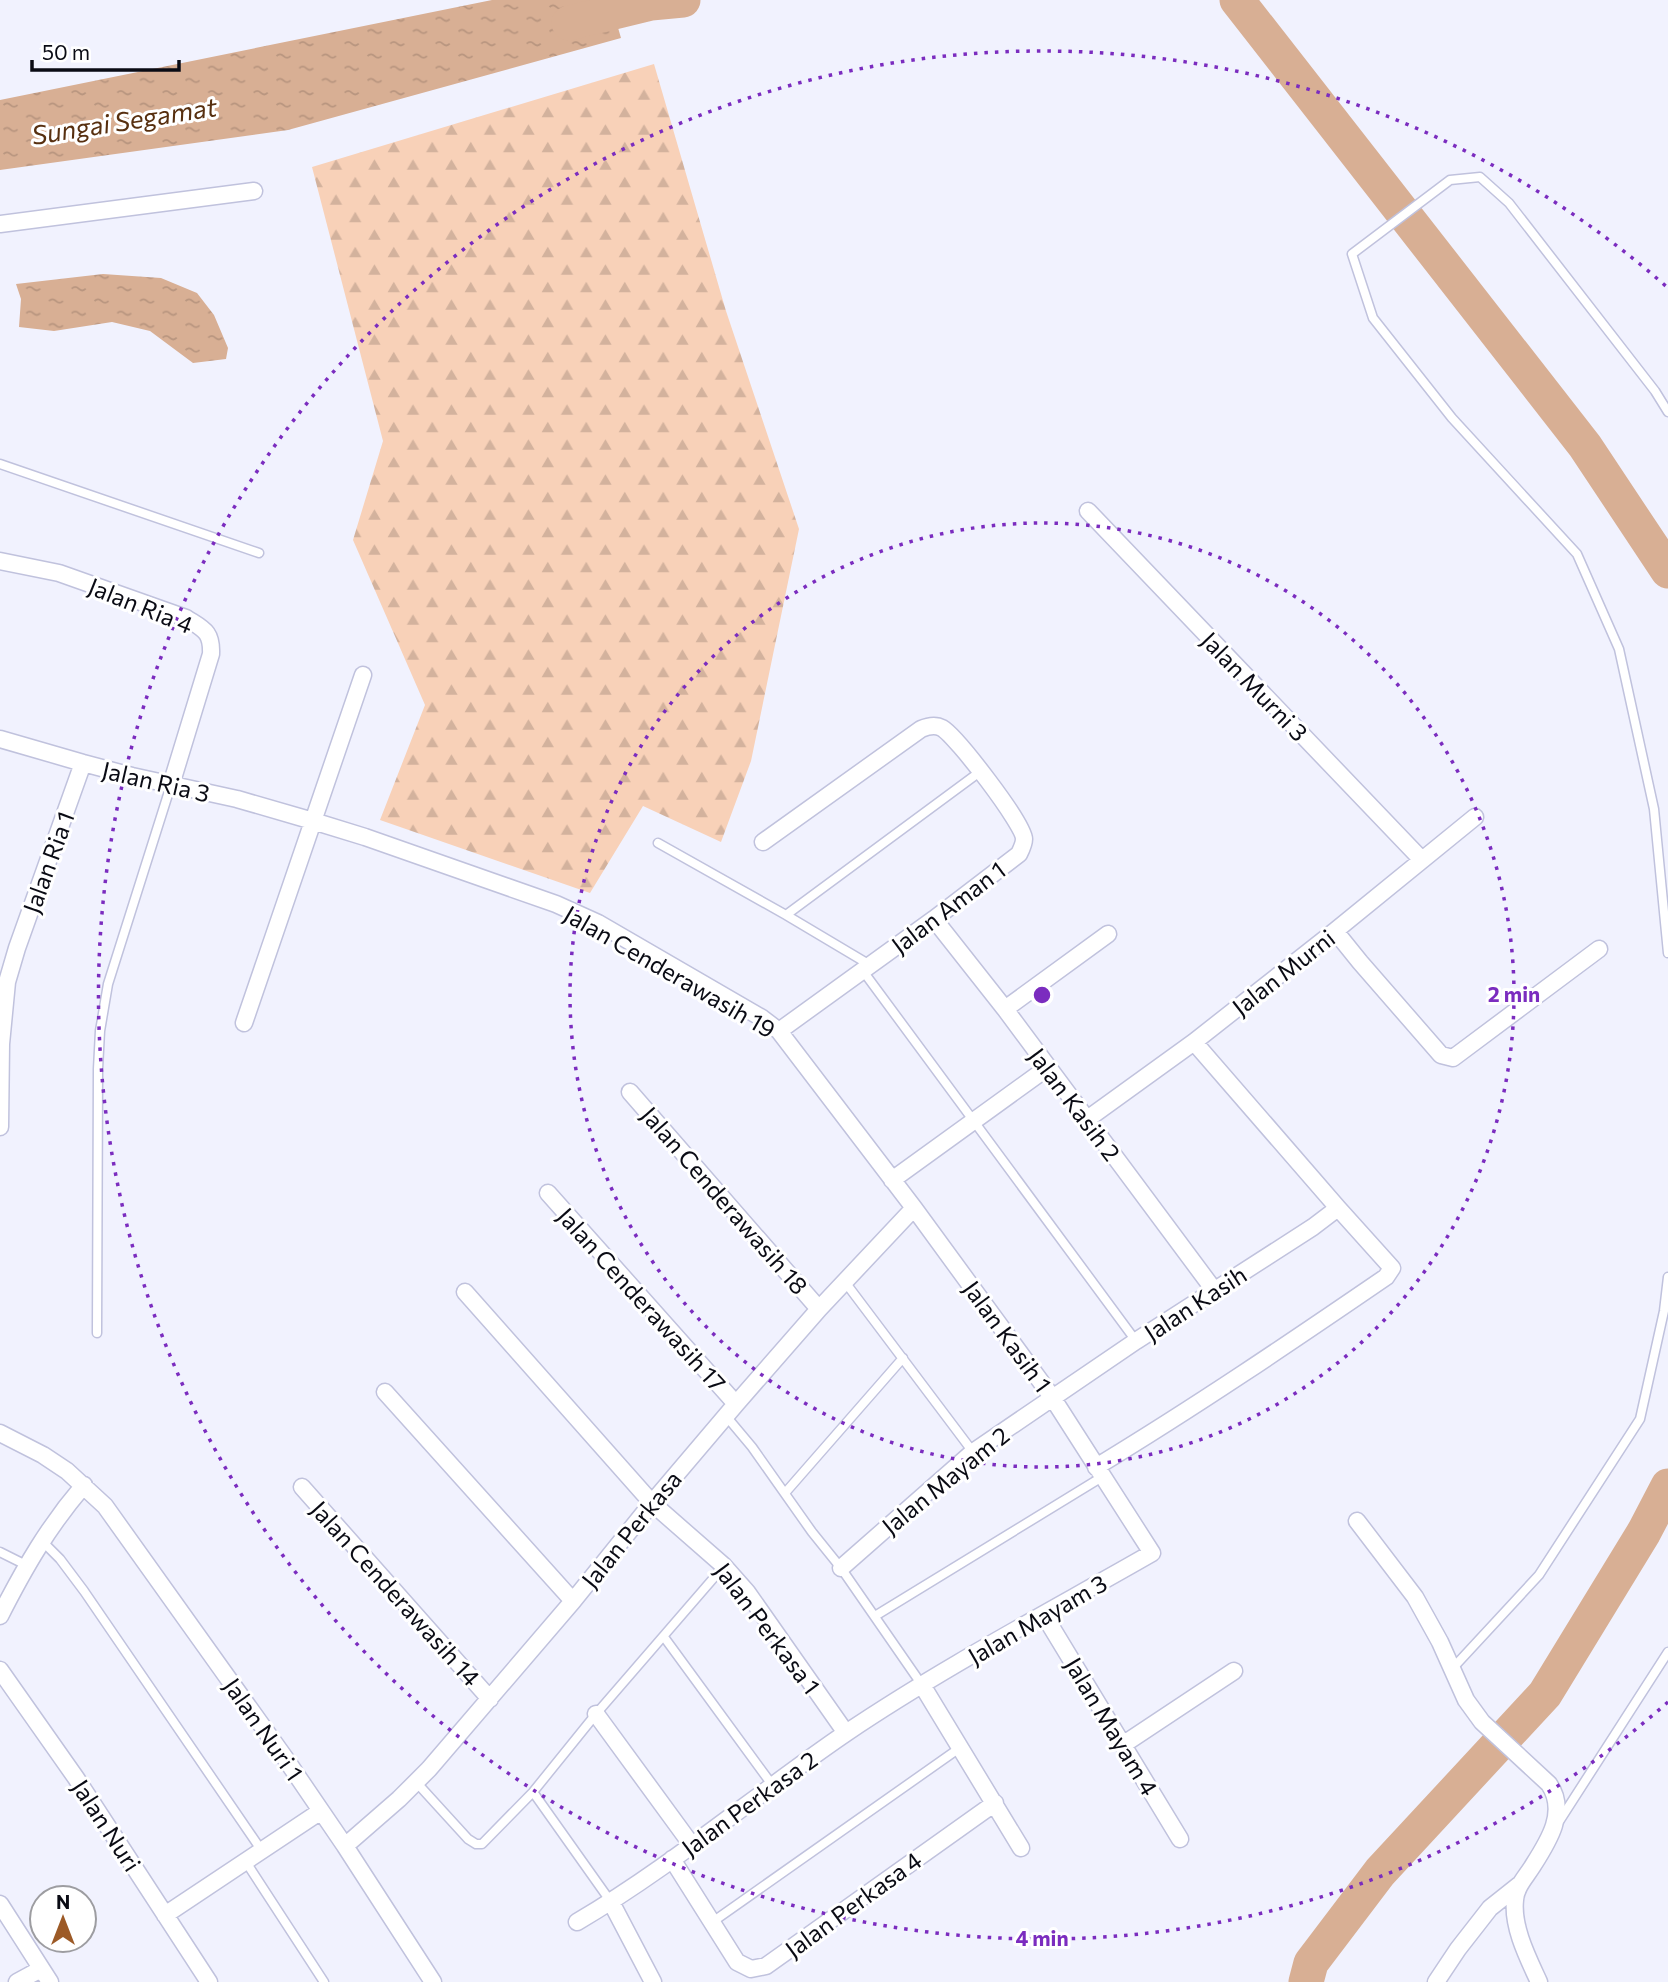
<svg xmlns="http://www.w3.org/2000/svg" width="1668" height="1982" font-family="Commissioner,sans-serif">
  <defs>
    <pattern id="forest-firs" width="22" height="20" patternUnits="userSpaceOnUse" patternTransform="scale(1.75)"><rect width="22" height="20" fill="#f8d1b8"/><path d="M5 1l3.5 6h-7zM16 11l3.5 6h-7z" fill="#d3b29d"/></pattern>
    <pattern id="water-ripples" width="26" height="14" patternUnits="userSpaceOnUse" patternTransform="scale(1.75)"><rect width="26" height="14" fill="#d8af94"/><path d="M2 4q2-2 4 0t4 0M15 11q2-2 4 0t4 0" fill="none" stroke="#b8957f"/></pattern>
  </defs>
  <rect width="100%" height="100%" fill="#f1f2fe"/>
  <path fill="url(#forest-firs)" d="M 654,64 L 726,311 L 799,529 L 751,761 L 721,842 L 643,806 L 590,893 L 380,820 L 425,705 L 353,540 L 383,441 L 312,167 Z"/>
  <path fill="url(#water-ripples)" d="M 492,0 L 610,0 L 621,38 L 288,130 L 0,170 L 0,100 Z
    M 103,274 L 161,278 L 197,293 L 214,315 L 228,348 L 226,359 L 193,363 L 150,331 L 112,322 L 54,331 L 19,327 L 21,299 L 16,284 Z"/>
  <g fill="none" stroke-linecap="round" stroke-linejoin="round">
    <path stroke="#d8af94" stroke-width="35" d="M 1237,0 L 1585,446 L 1668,571
      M 569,23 L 651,3 L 683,0
      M 1306,1982 L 1311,1963 L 1380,1872 L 1545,1694 L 1644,1532 L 1668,1486"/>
    <g stroke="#c0c2dd" stroke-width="11">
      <path id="service" d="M 1668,412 L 1655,391 L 1509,203 L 1480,177 L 1450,180 L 1352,254 L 1373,318 L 1452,418 L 1577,554 L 1619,649 L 1654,809 L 1668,953
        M 0,464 L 259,553
        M 658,843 L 786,915
        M 870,965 L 786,915 L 981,771
        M 863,971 L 1136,1341
        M 845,1282 L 973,1452
        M 97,1333 L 98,1069 L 100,1031 L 108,984 L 171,785
        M 726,1416 L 752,1447 L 812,1532 L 841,1568 L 922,1685
        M 785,1493 L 903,1358
        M 41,1540 L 60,1559 L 84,1591 L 262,1851
        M 0,1552 L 26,1565
        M 875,1616 L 1102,1477
        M 664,1637 L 773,1786
        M 1452,1669 L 1539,1575 L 1640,1419 L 1664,1311 L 1668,1277
        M 416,1782 L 468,1839 L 476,1844 L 482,1844 L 533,1792 L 596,1714 L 724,1566
        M 533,1792 L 611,1902
        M 1560,1820 L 1668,1652
        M 246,1862 L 324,1982
        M 711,1923 L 961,1747"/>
    </g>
    <g stroke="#c0c2dd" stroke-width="19">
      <path id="minor" d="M 0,224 L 254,191
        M 1088,511 L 1422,860
        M 0,561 L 59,573 L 186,618 C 203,629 212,631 211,654 L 171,785
        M 0,739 L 83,763 L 132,776 L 237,799 L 313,821 L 365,837 L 556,904 L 598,923 L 762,1018 L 779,1031 L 914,1208 L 1052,1397 L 1152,1553 C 1049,1612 944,1667 846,1733 C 755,1795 671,1867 577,1922
        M 763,842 L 921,729 C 928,726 935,724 942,728 C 956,736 1024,824 1024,839 C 1024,843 1021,850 1019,854 L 934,919 L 779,1031
        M 934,919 L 1005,1009 L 1214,1290
        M 1335,931 L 1360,962 L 1441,1055 L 1453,1058 L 1599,949
        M 1005,1009 L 1108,934
        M 244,1023 L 363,675
        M 630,1092 L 819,1309
        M 1086,1120 L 1194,1042 L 1335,931 L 1475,817
        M 0,1127 L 1,1044 L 7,982 L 17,948 L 83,763
        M 892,1180 L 1047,1068
        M 548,1193 L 736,1404
        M 465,1292 L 652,1503 L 724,1566 L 747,1592 L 846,1733
        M 385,1392 L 573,1601
        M 0,1433 L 43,1455 L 67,1471 L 105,1506 L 285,1758 L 345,1846 L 433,1982
        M 1096,1467 C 1195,1407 1291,1342 1386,1277 L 1392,1268 L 1338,1208 L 1194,1042
        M 302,1487 L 490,1699
        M 1357,1521 L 1415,1597 L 1440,1642 L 1466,1700 L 1482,1722 L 1549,1784 C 1568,1812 1548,1842 1532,1867 C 1525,1878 1516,1887 1515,1900 C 1512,1927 1528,1958 1539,1982
        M 841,1568 L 973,1452 L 1136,1341 L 1313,1227 L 1338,1208
        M 1044,1615 L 1180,1839
        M 0,1616 C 25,1567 48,1527 84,1485
        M 0,1670 L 76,1778 L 209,1982
        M 922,1685 L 1021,1848
        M 596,1714 L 691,1844
        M 1124,1744 L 1234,1671
        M 345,1846 L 399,1799 L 429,1769 L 573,1601 L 652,1503 L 736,1404 L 819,1309 L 914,1208
        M 672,1859 L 737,1962 L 751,1969 L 766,1966 L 995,1803
        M 611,1902 L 653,1982
        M 0,1904 L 50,1982
        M 165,1915 L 321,1811
        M 17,1982 L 41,1969
        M 1436,1982 L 1458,1949 L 1490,1908 L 1519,1885"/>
    </g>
    <use href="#service" stroke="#fff" stroke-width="8"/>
    <use href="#minor" stroke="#fff" stroke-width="16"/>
  </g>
  <g fill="none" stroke="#7b2cbf" stroke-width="3.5" stroke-dasharray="3.5 7">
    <circle cx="1042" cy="995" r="472"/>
    <path d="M1668 1702A944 944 0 1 1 1668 288"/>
  </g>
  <g text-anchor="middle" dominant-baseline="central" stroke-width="6" stroke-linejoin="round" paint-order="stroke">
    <g font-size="24" fill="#0a0b14" stroke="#fff">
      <text transform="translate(141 605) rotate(22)">Jalan Ria 4</text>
      <text transform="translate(1255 686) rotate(46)">Jalan Murni 3</text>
      <text transform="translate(156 781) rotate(13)">Jalan Ria 3</text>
      <text transform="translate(48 862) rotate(-70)">Jalan Ria 1</text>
      <text transform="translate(948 907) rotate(-37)">Jalan Aman 1</text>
      <text transform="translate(670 971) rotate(30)">Jalan Cenderawasih 19</text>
      <text transform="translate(1283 972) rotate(-38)">Jalan Murni</text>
      <text transform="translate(1075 1104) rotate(53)">Jalan Kasih 2</text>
      <text transform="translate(725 1200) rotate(49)">Jalan Cenderawasih 18</text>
      <text transform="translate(642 1299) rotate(48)">Jalan Cenderawasih 17</text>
      <text transform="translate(1195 1303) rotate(-33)">Jalan Kasih</text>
      <text transform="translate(1008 1336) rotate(54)">Jalan Kasih 1</text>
      <text transform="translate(945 1480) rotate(-39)">Jalan Mayam 2</text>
      <text transform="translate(631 1529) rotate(-51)">Jalan Perkasa</text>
      <text transform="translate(396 1593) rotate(48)">Jalan Cenderawasih 14</text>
      <text transform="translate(1037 1619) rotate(-30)">Jalan Mayam 3</text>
      <text transform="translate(768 1628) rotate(53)">Jalan Perkasa 1</text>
      <text transform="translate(1112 1726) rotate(59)">Jalan Mayam 4</text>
      <text transform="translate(264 1729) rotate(55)">Jalan Nuri 1</text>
      <text transform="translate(749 1803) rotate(-36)">Jalan Perkasa 2</text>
      <text transform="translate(107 1825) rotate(57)">Jalan Nuri</text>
      <text transform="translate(853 1904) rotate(-36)">Jalan Perkasa 4</text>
    </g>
    <g font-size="26" font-style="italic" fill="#572f0f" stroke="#fff">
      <text transform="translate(124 120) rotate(-9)">Sungai Segamat</text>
    </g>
  </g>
  <circle cx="1042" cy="995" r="10" fill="#7b2cbf" stroke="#fff" stroke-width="3.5"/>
  <g font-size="21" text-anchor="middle" font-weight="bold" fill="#7b2cbf" stroke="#fff" stroke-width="6" stroke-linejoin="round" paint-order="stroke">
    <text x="1514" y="1002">2 min</text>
    <text x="1042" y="1946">4 min</text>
  </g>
  <g transform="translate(63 1919)"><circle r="33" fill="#ffffff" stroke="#9d9da1" stroke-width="2"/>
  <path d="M0-5L12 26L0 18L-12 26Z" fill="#9c5a27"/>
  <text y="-10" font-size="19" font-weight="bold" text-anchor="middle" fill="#0a0b14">N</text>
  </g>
  <path d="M32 60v10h147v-10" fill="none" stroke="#0a0b14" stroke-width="3.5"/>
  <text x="42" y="60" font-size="21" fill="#0a0b14" stroke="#ffffff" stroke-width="5" paint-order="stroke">50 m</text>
</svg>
